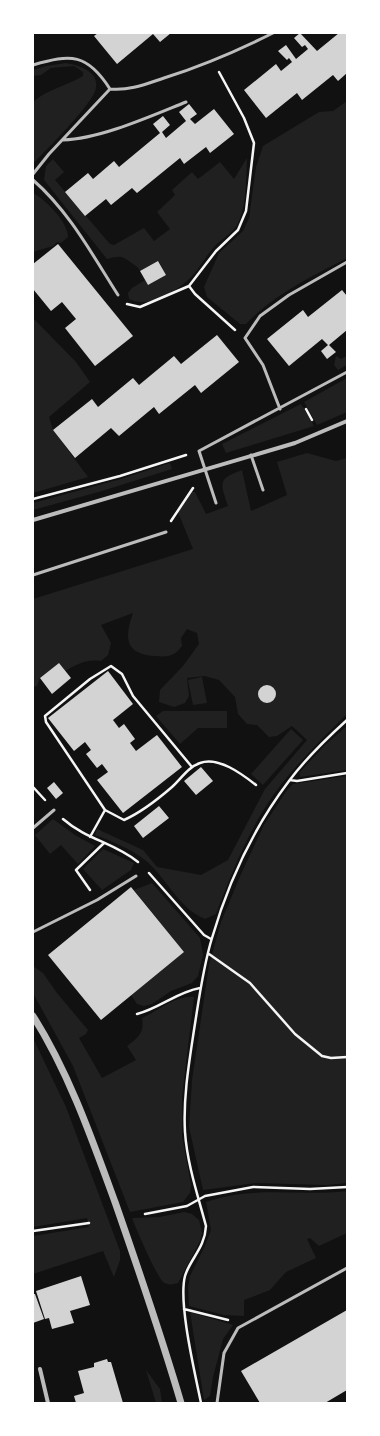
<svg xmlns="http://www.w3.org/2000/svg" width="380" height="1436" font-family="Jost,sans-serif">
  <rect width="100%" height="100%" fill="#111"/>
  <path fill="#202020" d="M 66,63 C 78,65 99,71 96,88 C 94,103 45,151 33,164 L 33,102 C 48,89 66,86 83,76 L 83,72 L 74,66 L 51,68 L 41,75 L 33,76 L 33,70 L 46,66 Z
    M 347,101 L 347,258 C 311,277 274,294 246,324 L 240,324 L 207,297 L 204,287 L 219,253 L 243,231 L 249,218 L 256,167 L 263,146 L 319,112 L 333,111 Z
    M 247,158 C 246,178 247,202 239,221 C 234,233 222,238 214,247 C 205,257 199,270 189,279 C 175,292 148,309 129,299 L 128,293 L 132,288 L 145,280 L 148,285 L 166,275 L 159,261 L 140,271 C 138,267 137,267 133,264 C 122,256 122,255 107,259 L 44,180 L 46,166 L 53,159 L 64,172 L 55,180 L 110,244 L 114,245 L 144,228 L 154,241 L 170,229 L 157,212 L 175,195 L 172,190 L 192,172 L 198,179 L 220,162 L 234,179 Z
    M 33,193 C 46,200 68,222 68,237 L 61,243 L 57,242 L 53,246 L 33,252 Z
    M 33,318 L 76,362 L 90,382 L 49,417 L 53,430 L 88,477 L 33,493 Z
    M 336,356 L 341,359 L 347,356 L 347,365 L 338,370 L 334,365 Z
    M 347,378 L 347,412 L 317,425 L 304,402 Z
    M 301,404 L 314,426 L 226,453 L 222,444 Z
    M 307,453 L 336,461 L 347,458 L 347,714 C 324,737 300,760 280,786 C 251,824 233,869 216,914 L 205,919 C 178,908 167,878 145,860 C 131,849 112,841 95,835 L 97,829 L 143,850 L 157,867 L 201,875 L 228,860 L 265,789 L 307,740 L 292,726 L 277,736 L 269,737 L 257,725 L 247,724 L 238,714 L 235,697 L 219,680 L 205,676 L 187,678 L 189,696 L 185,703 L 174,707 L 159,702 L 160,690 L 183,666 L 199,644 L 197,633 L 187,629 L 181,638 L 182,646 C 174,657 168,657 155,656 C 125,654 124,638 133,613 L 101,625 L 111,643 L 108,655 L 101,661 C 86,659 78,664 65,671 L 59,663 L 40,678 L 37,686 L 33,687 L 33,599 L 193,549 L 178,512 L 192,492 L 195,492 L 206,514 L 228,506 C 221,484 216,479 242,470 L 251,511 L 287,495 L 277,462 Z
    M 170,463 L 172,469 L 102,491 L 33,510 L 33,503 L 121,479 Z
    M 202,677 L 207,703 L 193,705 L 188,680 Z
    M 163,711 L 227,711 L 227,728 L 198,728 L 180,744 L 156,716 Z
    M 347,726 L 347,770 L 300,777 L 300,772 L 325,745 Z
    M 291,729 L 303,740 L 263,785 L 251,774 Z
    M 347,776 L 347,1183 L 326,1185 L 256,1183 L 203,1190 L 189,1127 L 192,1080 L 209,965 L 221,922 L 241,874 L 264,825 L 287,790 L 293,784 Z
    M 53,819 L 75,835 L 95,846 L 78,864 L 61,845 L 50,854 L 35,835 Z
    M 103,849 L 134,863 L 131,870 L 102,890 L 83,869 Z
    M 152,883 L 200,938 L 203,955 L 198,976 L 192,983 L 171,991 L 152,1004 L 144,1006 L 137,1004 L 131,995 L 184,952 L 134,890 Z
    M 33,966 L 43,973 L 57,993 L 88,1030 L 86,1034 L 79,1038 L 102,1078 L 136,1060 L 127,1046 C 138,1038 145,1032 142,1018 C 159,1011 175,995 194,997 L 182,1097 L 182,1136 L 191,1185 L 190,1193 L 183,1202 L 130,1212 L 73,1066 L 33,993 Z
    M 33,1038 L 66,1107 L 120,1251 L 120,1260 L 114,1277 L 103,1251 L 33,1274 L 33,1236 L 89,1227 L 87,1218 L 33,1227 Z
    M 347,1191 L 347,1233 L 319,1246 L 310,1238 L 307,1239 L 316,1258 L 286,1272 L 270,1290 L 244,1300 L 244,1316 L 224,1315 L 189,1306 L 188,1286 L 190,1276 L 205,1246 L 211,1230 L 206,1202 C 255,1185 298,1197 347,1191 Z
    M 184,1212 L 192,1214 L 199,1220 L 202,1233 L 200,1241 L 178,1283 C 173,1284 168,1286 163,1282 C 155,1273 137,1231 132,1218 L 159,1217 Z
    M 190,1312 L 233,1325 L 223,1339 L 213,1377 L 210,1396 L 204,1400 Z
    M 146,1370 L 160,1389 L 162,1403 L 156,1403 Z"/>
  <path fill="#d3d3d3" d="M 98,33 L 171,33 L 160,42 L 153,34 L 117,64 L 94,36 Z
    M 300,33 L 317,51 L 339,33 L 347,33 L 347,73 L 338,81 L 333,75 L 302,100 L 297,93 L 266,118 L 244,90 L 276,64 L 281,71 L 292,62 L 289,58 L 287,60 L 278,51 L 286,45 L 296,59 L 308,49 L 305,45 L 302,47 L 294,38 Z
    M 189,104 L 197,114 L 190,119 L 195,124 L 214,109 L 234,134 L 210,153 L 206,147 L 184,164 L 180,158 L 137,193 L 132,188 L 111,205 L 106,199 L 85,216 L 65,192 L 88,173 L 93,179 L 114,161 L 119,167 L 160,133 L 153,124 L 163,116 L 170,125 L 162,132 L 166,138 L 186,121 L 179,112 Z
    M 58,244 L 133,336 L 95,366 L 65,328 L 76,319 L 62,302 L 51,311 L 33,289 L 33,264 Z
    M 158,261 L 166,275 L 148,285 L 140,271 Z
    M 342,290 L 347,296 L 347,330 L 329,345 L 336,352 L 327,359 L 321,351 L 328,345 L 322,339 L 289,366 L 267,339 L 303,310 L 308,317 Z
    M 217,335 L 239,362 L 201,393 L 195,385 L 159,414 L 154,407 L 119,436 L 111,428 L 75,458 L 53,430 L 92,399 L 98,407 L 133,378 L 139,385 L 174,356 L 181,364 Z
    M 59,663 L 71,678 L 52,694 L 40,678 Z
    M 108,671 L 133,704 L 113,720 L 119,728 L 124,724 L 135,739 L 130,743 L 136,751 L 157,735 L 182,767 L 123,813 L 97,780 L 108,772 L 102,764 L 97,768 L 86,754 L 91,750 L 85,742 L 74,751 L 48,718 Z
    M258 694a9 9 0 1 1 18 0a9 9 0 1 1-18 0Z
    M 201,767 L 213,781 L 196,795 L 184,781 Z
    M 54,782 L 63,793 L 56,799 L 47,788 Z
    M 159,806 L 169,818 L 143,838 L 134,826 Z
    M 131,887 L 184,952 L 101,1020 L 48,955 Z
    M 81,1276 L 90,1305 L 70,1311 L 74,1323 L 52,1329 L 49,1318 L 45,1319 L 36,1291 Z
    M 33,1294 L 35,1294 L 44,1319 L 33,1323 Z
    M 347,1310 L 347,1390 L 325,1403 L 260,1403 L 241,1371 Z
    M 107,1359 L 108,1362 L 111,1362 L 123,1403 L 76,1403 L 74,1396 L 84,1393 L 78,1371 L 94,1367 L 94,1363 Z"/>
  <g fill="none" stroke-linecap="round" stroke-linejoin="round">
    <path stroke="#f5f5f5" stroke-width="2.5" d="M 219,72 L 244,118 L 254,143 L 246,211 L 238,230 L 216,251 L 189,286 L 195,294 L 235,330
      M 127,304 L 140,307 L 189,286
      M 306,409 L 312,420
      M 33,499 L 120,476 L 186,455
      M 171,521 L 193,488
      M 290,780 L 297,781 L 347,773
      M 33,787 L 45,800
      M 105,810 L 46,722 L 45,716 L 90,679 L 111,666 L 122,674 L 133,696 L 192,767
      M 63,819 C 87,840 115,843 138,862
      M 90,837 L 105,810 L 124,820 C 142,812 157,800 172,787 C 181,779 188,767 200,763 C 218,756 242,774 256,785
      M 149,873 L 204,935 L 211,939
      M 90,890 L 76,870 L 104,843
      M 209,954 L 250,983 L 295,1034 L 322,1056 L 331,1058 L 347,1057
      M 137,1014 C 160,1008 177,992 200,988
      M 145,1214 L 187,1206 L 205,1196 L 253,1187 L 310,1189 L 347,1187
      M 33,1231 L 89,1223
      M 184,1309 L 228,1320
      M 201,1403 C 195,1373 178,1303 185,1276 C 190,1259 205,1248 206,1226 C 198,1196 187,1163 185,1132 C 183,1098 189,1063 194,1030 C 199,999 203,967 212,938 C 228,883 254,827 289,781 C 306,758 326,739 347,720"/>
    <path stroke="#bcbcbc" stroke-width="3" d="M 33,65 C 71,54 87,53 110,89
      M 63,140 C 100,139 151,116 186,102
      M 33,174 L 49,154 L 110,89 C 129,91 146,84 164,78 C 202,66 237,51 273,33
      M 33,180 C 69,211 93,256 118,295
      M 280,409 L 263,365 L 245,338 L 260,316 L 289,295 L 347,262
      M 251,455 L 263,490
      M 216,503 L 199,451 L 347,372
      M 33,575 L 166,532
      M 33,828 L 54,810
      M 33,932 L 97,900 L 136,876
      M 217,1403 L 224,1353 L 238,1328 L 347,1268"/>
    <path stroke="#bcbcbc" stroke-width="4" d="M 33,520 L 295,443 L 347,421
      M 40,1369 L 48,1403"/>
    <path stroke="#bcbcbc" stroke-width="7" d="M 33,1016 C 69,1073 92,1139 115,1202 C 138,1268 161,1335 181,1403"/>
  </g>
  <rect width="380" height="1436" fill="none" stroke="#ffffff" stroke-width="68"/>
</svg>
